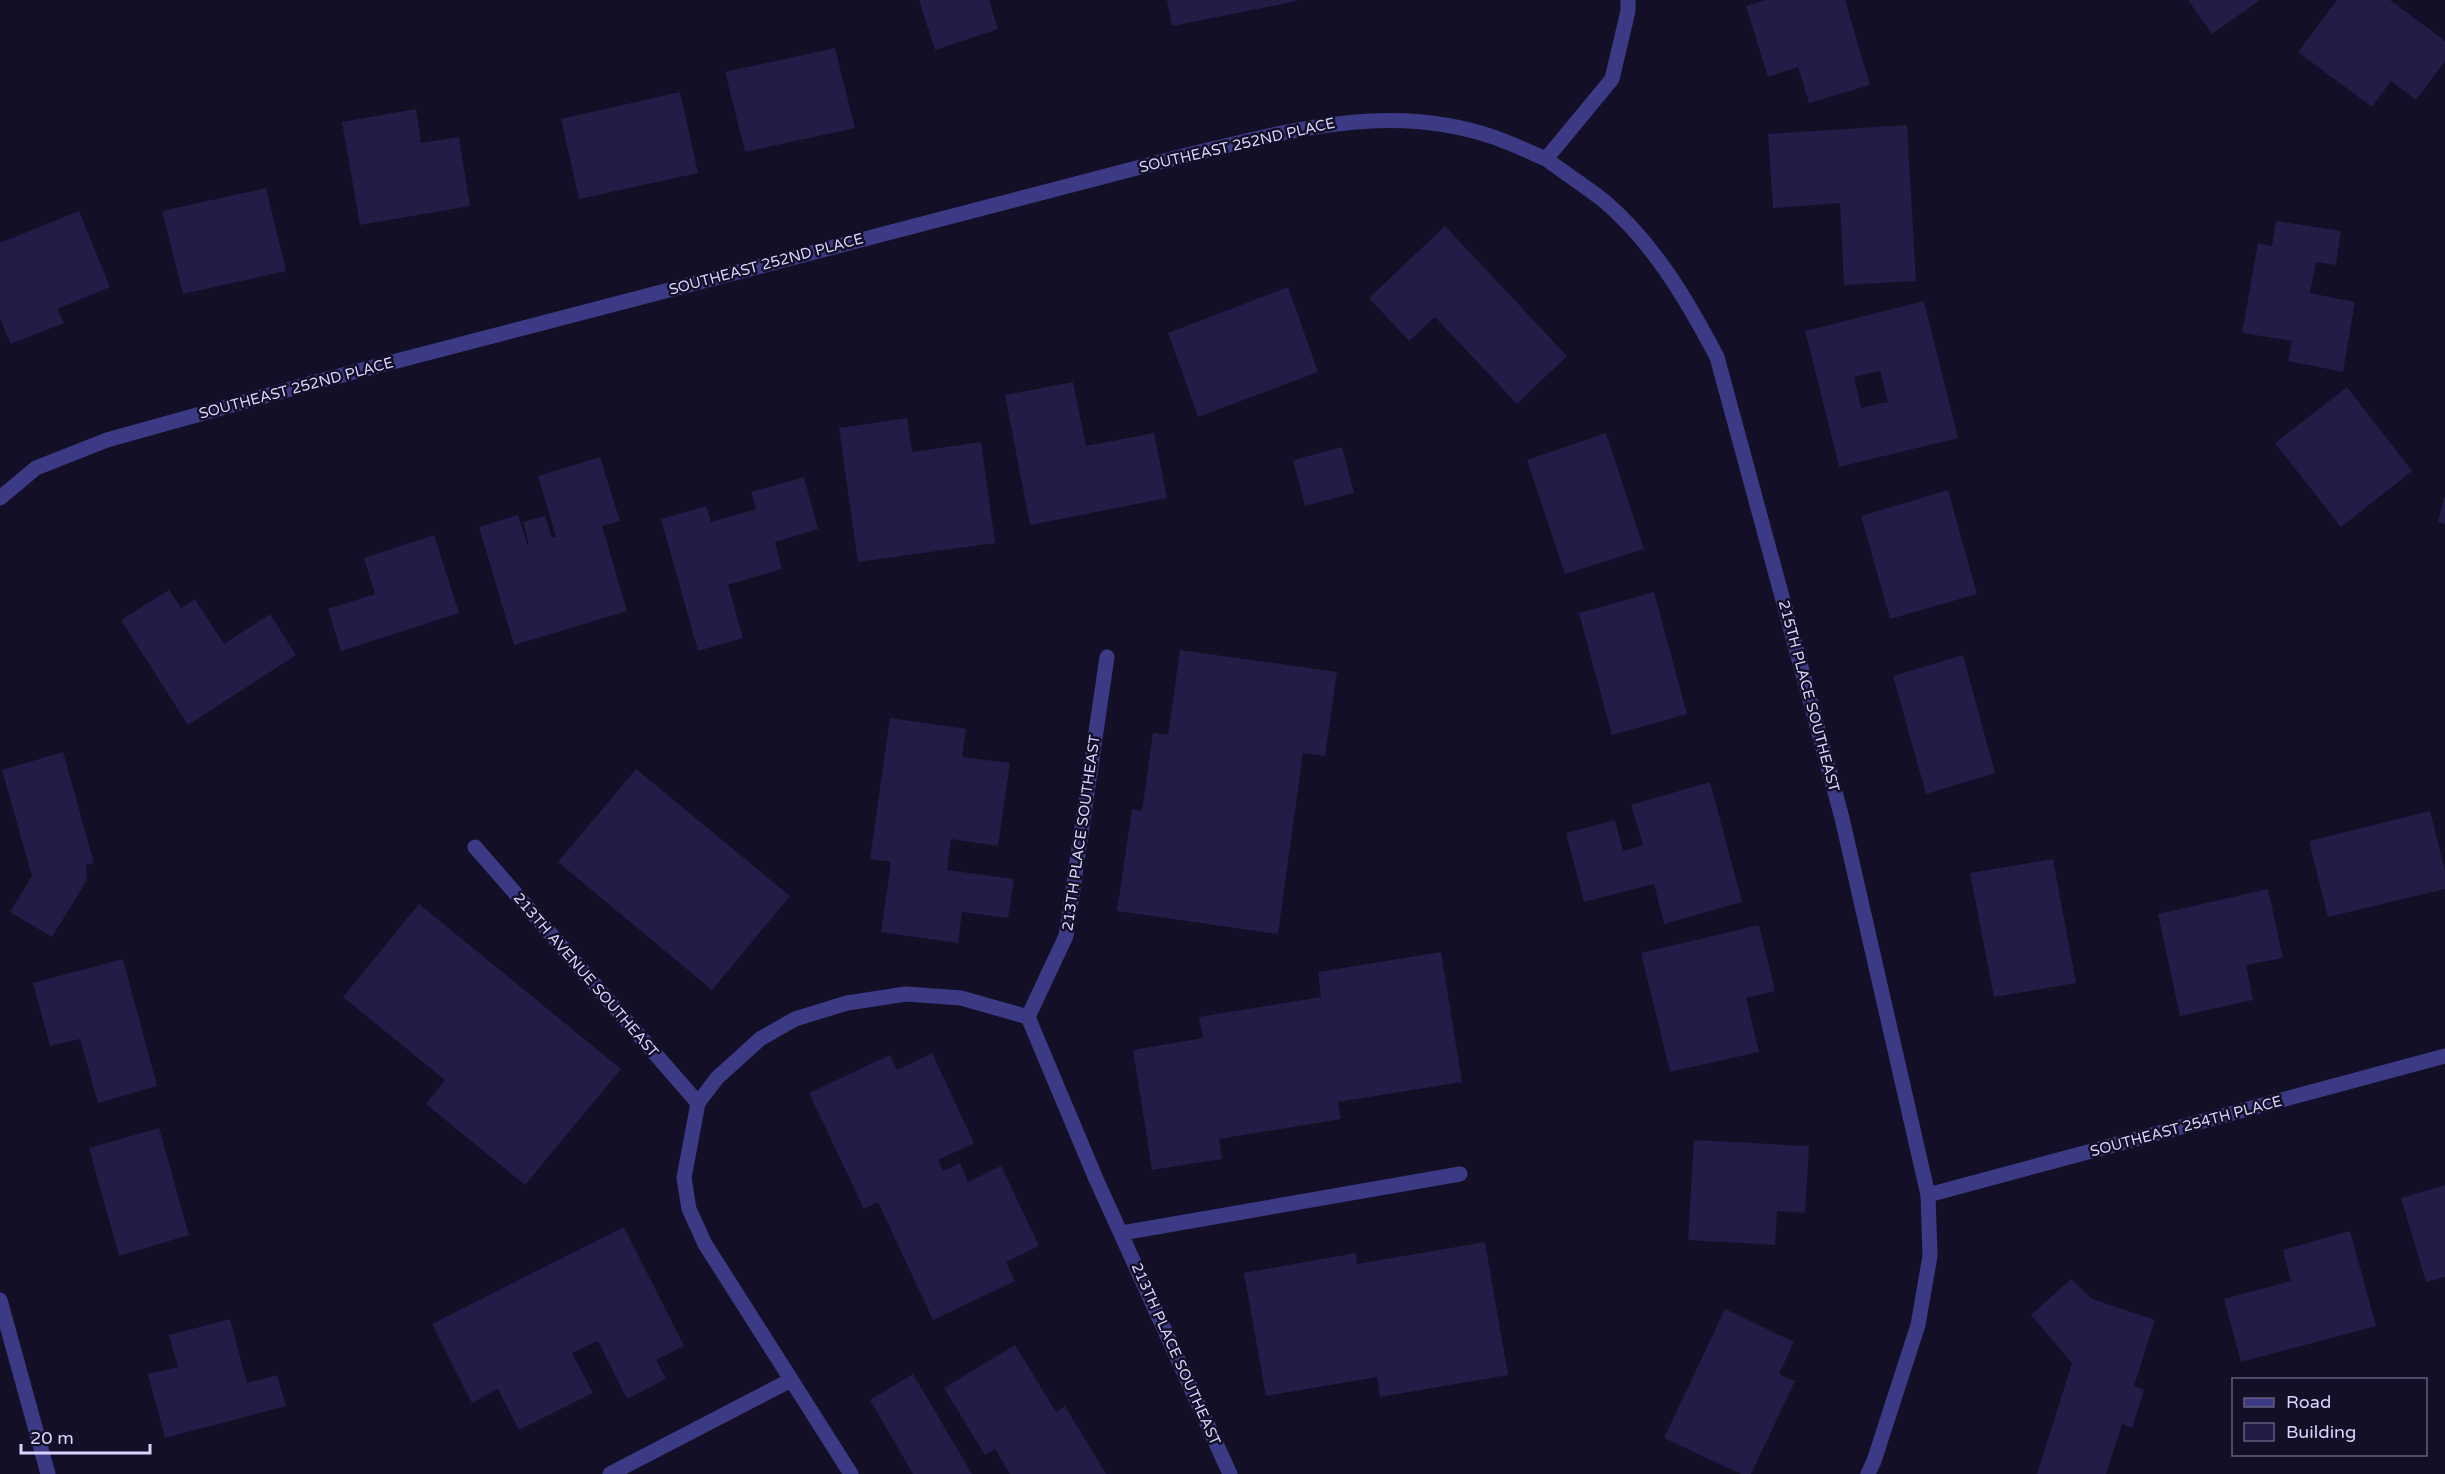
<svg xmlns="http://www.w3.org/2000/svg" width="2445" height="1474" font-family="'Varela Round',sans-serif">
  <rect width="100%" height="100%" fill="#130f26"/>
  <path fill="#241b47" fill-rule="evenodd" d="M 919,0 L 989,0 L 998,29 L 935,50 Z
    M 1167,0 L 1297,0 L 1297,1 L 1172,26 Z
    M 1766,0 L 1845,0 L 1870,85 L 1809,103 L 1798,67 L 1768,77 L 1746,6 Z
    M 2188,0 L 2260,0 L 2212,34 Z
    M 2337,0 L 2390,0 L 2445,41 L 2445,61 L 2416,100 L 2391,81 L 2372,107 L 2298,52 Z
    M 835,48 L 855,128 L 745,152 L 725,72 Z
    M 680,92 L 698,173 L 579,199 L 561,119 Z
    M 416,109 L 421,143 L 459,137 L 470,206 L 360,225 L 342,122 Z
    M 1907,125 L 1916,281 L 1844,285 L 1840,203 L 1773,208 L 1768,134 Z
    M 266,188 L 286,271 L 183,294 L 162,211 Z
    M 79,211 L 110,287 L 57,309 L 64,323 L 11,344 L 0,319 L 0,243 Z
    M 2276,221 L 2341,231 L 2336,265 L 2316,262 L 2310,293 L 2355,302 L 2343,372 L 2288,361 L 2292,341 L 2242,333 L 2258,243 L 2272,246 Z
    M 1445,226 L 1567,356 L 1517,404 L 1435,317 L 1409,341 L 1369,298 Z
    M 1288,287 L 1318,372 L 1198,417 L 1168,333 Z
    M 1924,301 L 1958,438 L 1839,467 L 1805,331 ZM 1880,371 L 1888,402 L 1861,408 L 1854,377 Z
    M 1073,382 L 1086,446 L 1154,433 L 1167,498 L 1030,525 L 1005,395 Z
    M 2347,387 L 2412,471 L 2341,527 L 2275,443 Z
    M 907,418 L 912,452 L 981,442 L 995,543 L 858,562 L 839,428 Z
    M 1606,433 L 1644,549 L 1565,574 L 1527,460 Z
    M 1342,447 L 1354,493 L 1305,506 L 1293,460 Z
    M 600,457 L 620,521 L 602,526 L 627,611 L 514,645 L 479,527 L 518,515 L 528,546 L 529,545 L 523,522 L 545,516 L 552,538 L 556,537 L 538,476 Z
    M 804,477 L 818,529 L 775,542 L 782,569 L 728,585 L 743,638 L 698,651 L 661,519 L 706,506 L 711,522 L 756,509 L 751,492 Z
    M 1948,490 L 1977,594 L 1890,619 L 1861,516 Z
    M 2444,497 L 2445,497 L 2445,524 L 2438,522 Z
    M 434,535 L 459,613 L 341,651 L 328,609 L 375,594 L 364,558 Z
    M 169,590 L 181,608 L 195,599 L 224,644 L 270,614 L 296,655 L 188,725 L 121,620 Z
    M 1654,592 L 1687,714 L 1612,735 L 1579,613 Z
    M 1180,650 L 1337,672 L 1325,756 L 1303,753 L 1278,934 L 1117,911 L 1132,809 L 1142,811 L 1153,733 L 1168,735 Z
    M 1963,655 L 1995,773 L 1926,794 L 1893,676 Z
    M 890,718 L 966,729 L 962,757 L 1010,763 L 998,846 L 951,839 L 947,870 L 1014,879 L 1008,918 L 962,912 L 958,943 L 881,932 L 891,862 L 870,859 Z
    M 63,752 L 94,863 L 86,865 L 87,880 L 52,937 L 10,912 L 32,876 L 2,770 Z
    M 636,769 L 790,896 L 712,990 L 558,862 Z
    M 1710,782 L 1742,902 L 1664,924 L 1654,884 L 1584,902 L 1566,833 L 1615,820 L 1623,851 L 1643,845 L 1631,805 Z
    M 2430,811 L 2445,871 L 2445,889 L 2328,917 L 2309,841 Z
    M 2053,859 L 2076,983 L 1994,997 L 1970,873 Z
    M 2268,889 L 2283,958 L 2246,965 L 2253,1000 L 2180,1016 L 2158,914 Z
    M 419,904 L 621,1069 L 525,1185 L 426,1104 L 445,1080 L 343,997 Z
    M 1759,925 L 1775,991 L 1746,998 L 1759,1052 L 1670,1072 L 1641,953 Z
    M 1441,952 L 1462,1082 L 1338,1102 L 1341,1119 L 1219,1139 L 1222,1159 L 1152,1170 L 1133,1050 L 1203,1038 L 1199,1017 L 1321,997 L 1318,972 Z
    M 123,959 L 157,1086 L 98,1103 L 80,1039 L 50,1046 L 33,983 Z
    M 932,1053 L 974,1143 L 938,1160 L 943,1171 L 960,1163 L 968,1182 L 1001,1166 L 1039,1246 L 1006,1262 L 1015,1281 L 933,1320 L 878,1202 L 864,1209 L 809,1093 L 890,1055 L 897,1070 Z
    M 159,1128 L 189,1235 L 119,1256 L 89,1148 Z
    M 1694,1140 L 1809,1146 L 1805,1213 L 1777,1211 L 1775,1245 L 1688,1240 Z
    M 2445,1185 L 2445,1277 L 2426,1282 L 2401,1198 Z
    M 624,1227 L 684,1346 L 656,1360 L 666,1379 L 627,1399 L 598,1341 L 572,1353 L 593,1393 L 519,1430 L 498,1389 L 472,1403 L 432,1324 Z
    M 2350,1231 L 2376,1326 L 2241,1362 L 2224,1299 L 2291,1281 L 2283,1250 Z
    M 1485,1242 L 1508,1375 L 1380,1397 L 1377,1377 L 1266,1396 L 1244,1273 L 1356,1253 L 1357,1264 Z
    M 2071,1279 L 2092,1299 L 2155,1320 L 2134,1386 L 2144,1390 L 2132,1428 L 2122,1424 L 2106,1474 L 2037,1474 L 2072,1363 L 2031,1315 Z
    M 1725,1309 L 1794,1342 L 1779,1374 L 1795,1381 L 1751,1474 L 1741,1474 L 1664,1438 Z
    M 230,1319 L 247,1383 L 277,1375 L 286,1406 L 165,1438 L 148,1374 L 178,1367 L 169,1335 Z
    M 1015,1345 L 1056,1412 L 1065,1406 L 1106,1474 L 1010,1474 L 995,1449 L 985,1455 L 944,1388 Z
    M 913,1374 L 939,1418 L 972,1474 L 913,1474 L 870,1400 Z"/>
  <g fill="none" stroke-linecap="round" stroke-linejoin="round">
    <path stroke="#3d3a85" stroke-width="15" d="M 1628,0 L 1628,11 L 1612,79 L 1546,159 C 1565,173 1585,186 1603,200 C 1653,242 1687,300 1717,357 L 1842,818 L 1928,1195 L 1930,1256 L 1918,1325 L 1874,1461 L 1868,1474
      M 0,498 L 36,468 L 107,440 L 312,383 L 1179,157 C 1286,132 1388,100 1496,138 C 1513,144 1530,152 1546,159
      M 1107,657 L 1066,936 L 1028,1017 L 1096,1179 L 1230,1474
      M 475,847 L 698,1103
      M 1928,1195 L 2445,1056
      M 1122,1233 L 1460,1174
      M 0,1300 L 48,1474
      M 610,1474 L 791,1380
      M 851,1474 L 705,1244 L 689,1209 L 684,1178 L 698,1103 L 717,1078 L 760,1039 L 795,1019 L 847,1003 L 906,994 L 961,998 L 1028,1017"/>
  </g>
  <g text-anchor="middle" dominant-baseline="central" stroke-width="5" stroke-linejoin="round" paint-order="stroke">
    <g font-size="15" fill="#d9d4ff" stroke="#130f26">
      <text transform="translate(1237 145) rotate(-13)">SOUTHEAST 252ND PLACE</text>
      <text transform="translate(766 264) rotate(-15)">SOUTHEAST 252ND PLACE</text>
      <text transform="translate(296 388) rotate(-15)">SOUTHEAST 252ND PLACE</text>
      <text transform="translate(1809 696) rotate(75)">215TH PLACE SOUTHEAST</text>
      <text transform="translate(1081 833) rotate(-82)">213TH PLACE SOUTHEAST</text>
      <text transform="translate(586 975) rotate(49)">213TH AVENUE SOUTHEAST</text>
      <text transform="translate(2186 1126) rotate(-15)">SOUTHEAST 254TH PLACE</text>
      <text transform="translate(1176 1354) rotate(66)">213TH PLACE SOUTHEAST</text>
    </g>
  </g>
  <rect x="2232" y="1378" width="195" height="78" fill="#130f26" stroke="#625e7d" stroke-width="1.5"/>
  <rect x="2244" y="1398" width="30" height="9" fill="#3d3a85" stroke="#625e7d" stroke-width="1.5"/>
  <text x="2286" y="1408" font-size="18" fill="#d9d4ff">Road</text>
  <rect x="2244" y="1423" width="30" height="18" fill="#241b47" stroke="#625e7d" stroke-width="1.5"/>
  <text x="2286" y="1438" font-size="18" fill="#d9d4ff">Building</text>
  <path d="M21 1444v9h129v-9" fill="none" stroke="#d9d4ff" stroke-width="3"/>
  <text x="30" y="1444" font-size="18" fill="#d9d4ff" stroke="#130f26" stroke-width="4.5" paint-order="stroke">20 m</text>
</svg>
